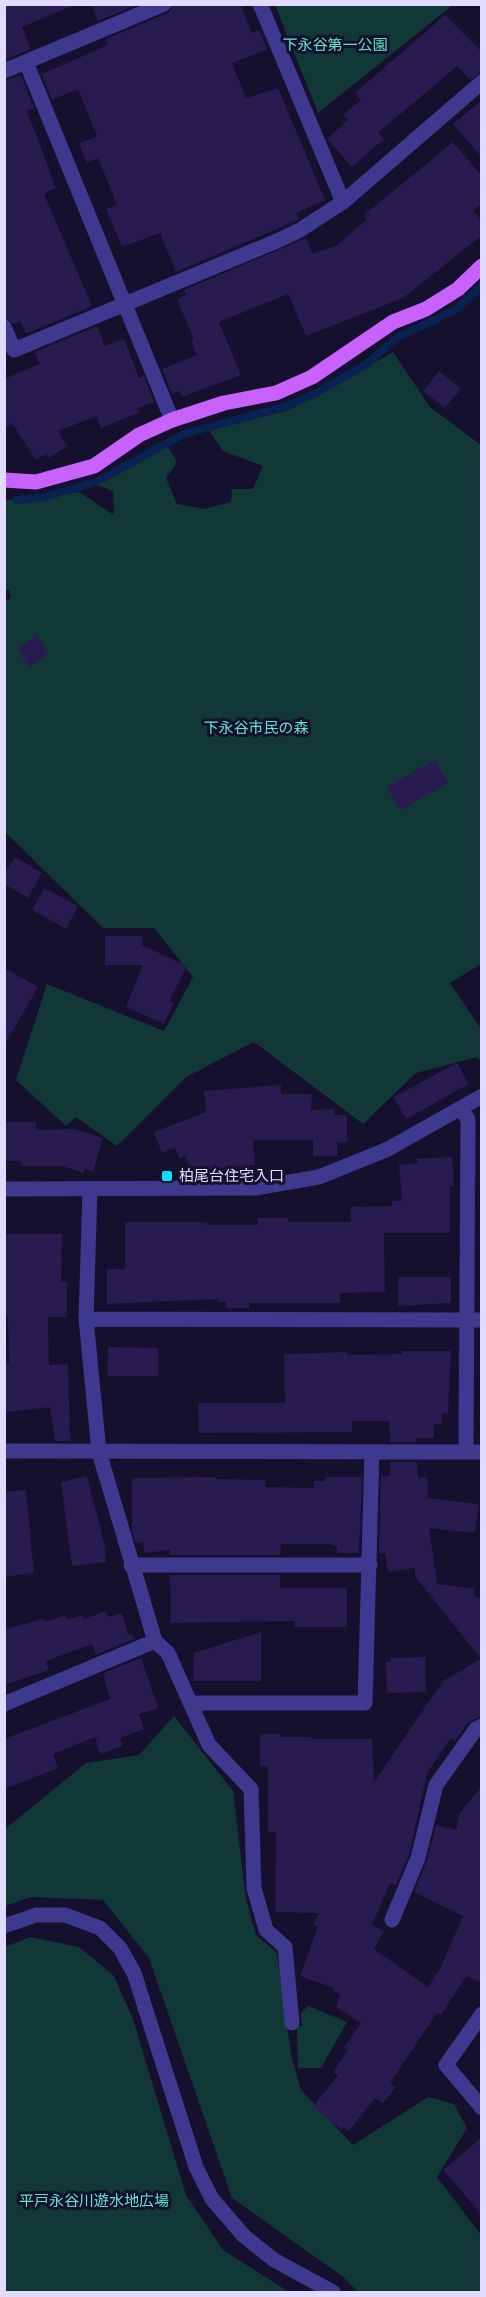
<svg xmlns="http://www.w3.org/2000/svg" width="486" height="2297" font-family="'DM Sans','Noto Sans JP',sans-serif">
  <rect width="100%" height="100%" fill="#15102d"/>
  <path fill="#123737" d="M 275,5 L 453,5 L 318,113 Z
    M 393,352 L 430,407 L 481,445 L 481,964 L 450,983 L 481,1029 L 481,1062 L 477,1057 L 416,1073 L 363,1124 L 254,1042 L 186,1077 L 117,1146 L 76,1117 L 66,1126 L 16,1080 L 47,984 L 164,1031 L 193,977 L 154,928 L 103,928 L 5,832 L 4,601 L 11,598 L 9,590 L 5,590 L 4,500 L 34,500 L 79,492 L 114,515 L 113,491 L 97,485 L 164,440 L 177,462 L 166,478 L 177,504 L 205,509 L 231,502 L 232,489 L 253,489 L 263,466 L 223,451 L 209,430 L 289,410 Z
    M 174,1716 L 233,1791 L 246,1899 L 256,1935 L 277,1953 L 291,2054 L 301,2090 L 353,2145 L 428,2097 L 454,2104 L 467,2128 L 437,2177 L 481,2235 L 481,2292 L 358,2292 L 342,2276 L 232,2198 L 149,1958 L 103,1900 L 31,1897 L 5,1906 L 5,1829 L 86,1763 L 139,1755 Z
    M 30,1937 L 79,1947 L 114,1976 L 133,2019 L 186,2195 L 223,2250 L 289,2292 L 5,2292 L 5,1947 Z
    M 308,2006 L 347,2022 L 321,2068 L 298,2068 L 297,2026 L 302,2026 L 301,2013 Z"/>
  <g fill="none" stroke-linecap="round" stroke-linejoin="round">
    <path stroke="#0a2251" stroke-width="8" d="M 16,500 L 44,497 L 96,482 L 184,434 L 286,406 L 312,395 L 368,363 L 396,338 L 455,310 L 482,286"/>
  </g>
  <path fill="#271b4f" d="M 4,4 L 74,4 L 74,5 L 22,27 L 31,49 L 4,60 Z
    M 91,4 L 138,4 L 98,21 Z
    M 174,4 L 240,4 L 252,33 L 259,30 L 267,49 L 232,63 L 246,98 L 278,88 L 325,200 L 296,213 L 299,219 L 295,221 L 176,272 L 160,233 L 122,247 L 106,209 L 117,205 L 98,158 L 87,163 L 79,144 L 97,136 L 78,89 L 52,100 L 39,67 L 42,74 L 108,45 L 105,39 L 168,13 Z
    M 445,15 L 482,52 L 482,72 L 470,80 L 457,66 L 378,133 L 384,139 L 352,167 L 327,139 L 348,120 L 343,115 L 361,100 L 355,93 Z
    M 21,75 L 34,108 L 27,111 L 56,188 L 44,194 L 92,306 L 26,334 L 20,321 L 13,324 L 4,317 L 4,81 Z
    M 482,100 L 482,157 L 453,124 Z
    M 453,142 L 482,176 L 482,203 L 473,210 L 482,221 L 482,235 L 403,298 L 306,336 L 288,294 L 219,322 L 241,375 L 182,397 L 180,391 L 172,394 L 162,369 L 197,355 L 191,341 L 194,340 L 177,299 L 186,295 L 184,290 L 306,238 L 313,254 L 337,245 L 367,219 L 364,215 Z
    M 97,326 L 105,346 L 124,339 L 139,378 L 144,376 L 154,402 L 138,408 L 140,412 L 101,428 L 97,416 L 58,431 L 67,446 L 49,458 L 46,454 L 36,460 L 12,423 L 4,429 L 4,379 L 40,364 L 35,352 Z
    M 439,371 L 461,389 L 445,408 L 423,391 Z
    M 37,635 L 49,653 L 29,667 L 17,649 Z
    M 435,760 L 448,783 L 400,810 L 387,787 Z
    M 15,857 L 42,873 L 28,898 L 4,884 L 4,875 Z
    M 44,888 L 78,906 L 66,929 L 32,910 Z
    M 105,936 L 142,936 L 142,945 L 187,966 L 169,1001 L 174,1003 L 164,1024 L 126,1007 L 143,965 L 105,965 Z
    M 4,968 L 38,987 L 4,1046 Z
    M 457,1063 L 469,1084 L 406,1119 L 393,1097 Z
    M 281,1085 L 281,1094 L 312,1094 L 311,1110 L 334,1109 L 334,1115 L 347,1115 L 347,1142 L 337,1142 L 337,1156 L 313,1156 L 313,1140 L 253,1140 L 255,1165 L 211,1169 L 193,1176 L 185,1156 L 179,1158 L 175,1148 L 162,1153 L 154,1132 L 206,1112 L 204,1091 Z
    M 5,1122 L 36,1122 L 36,1130 L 75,1129 L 103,1138 L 93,1172 L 85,1169 L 84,1173 L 62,1166 L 21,1166 L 21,1161 L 5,1161 Z
    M 452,1157 L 454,1186 L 450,1186 L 450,1233 L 384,1233 L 385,1292 L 340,1293 L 340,1303 L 249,1303 L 249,1308 L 226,1308 L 226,1302 L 217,1302 L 217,1299 L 107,1304 L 107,1269 L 125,1269 L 125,1222 L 207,1222 L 207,1225 L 258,1225 L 258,1218 L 288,1218 L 288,1222 L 351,1222 L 350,1207 L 392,1206 L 392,1201 L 402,1201 L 399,1165 L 418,1163 L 416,1159 Z
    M 4,1234 L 62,1234 L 61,1282 L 67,1282 L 67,1317 L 48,1317 L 49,1365 L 68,1364 L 70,1441 L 55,1441 L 50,1407 L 6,1412 L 4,1363 L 9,1363 L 8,1316 L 4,1316 Z
    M 398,1277 L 451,1277 L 451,1303 L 398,1306 Z
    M 108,1347 L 158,1348 L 158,1376 L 107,1376 Z
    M 402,1351 L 451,1351 L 448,1413 L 442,1414 L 442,1424 L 434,1424 L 434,1438 L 416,1438 L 416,1442 L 390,1442 L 389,1421 L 352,1421 L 352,1432 L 199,1433 L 198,1403 L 285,1403 L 284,1354 L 347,1352 L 347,1355 L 402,1354 Z
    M 390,1462 L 417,1462 L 418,1478 L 427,1477 L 428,1498 L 479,1504 L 475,1533 L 429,1528 L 437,1584 L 475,1589 L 474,1597 L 482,1598 L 482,1716 L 468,1723 L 455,1741 L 451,1738 L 427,1773 L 409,1855 L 396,1885 L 390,1883 L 372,1925 L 384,1931 L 374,1949 L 428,1987 L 440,1969 L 463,1916 L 414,1892 L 427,1860 L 436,1825 L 456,1830 L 460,1813 L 482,1785 L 482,1983 L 466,1976 L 441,2015 L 437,2013 L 390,2083 L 396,2087 L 383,2103 L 375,2098 L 349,2131 L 343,2127 L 342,2130 L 313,2107 L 338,2075 L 333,2072 L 348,2050 L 344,2047 L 361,2023 L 336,2007 L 340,1994 L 333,1991 L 334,1988 L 300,1976 L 318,1926 L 313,1924 L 319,1913 L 275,1912 L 276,1832 L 268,1832 L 268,1766 L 260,1766 L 260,1734 L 280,1734 L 280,1737 L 311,1737 L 311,1739 L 372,1739 L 374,1782 L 443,1681 L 481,1659 L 415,1576 L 415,1568 L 388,1572 L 385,1553 L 379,1553 L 381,1476 L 390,1476 Z
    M 87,1476 L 105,1547 L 106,1562 L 72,1566 L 61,1482 Z
    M 216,1477 L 216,1479 L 265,1480 L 265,1487 L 314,1488 L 314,1481 L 325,1481 L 325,1477 L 362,1477 L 359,1553 L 337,1553 L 337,1547 L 330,1544 L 281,1544 L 280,1555 L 170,1555 L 170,1550 L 144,1553 L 143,1542 L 136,1543 L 132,1531 L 132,1478 Z
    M 26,1490 L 34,1573 L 4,1577 L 4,1492 Z
    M 170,1575 L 280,1575 L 280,1588 L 347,1588 L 347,1627 L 295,1627 L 294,1621 L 171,1623 Z
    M 106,1611 L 108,1617 L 122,1613 L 128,1635 L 133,1635 L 134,1639 L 96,1655 L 92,1644 L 46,1661 L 49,1670 L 4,1685 L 4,1629 L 44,1619 L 45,1622 L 66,1615 L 67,1620 L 83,1615 L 84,1619 Z
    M 261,1632 L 261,1681 L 193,1681 L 194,1653 Z
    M 425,1657 L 426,1692 L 387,1693 L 386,1662 L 391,1662 L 391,1658 Z
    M 141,1658 L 158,1708 L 139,1714 L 144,1729 L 120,1738 L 123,1746 L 100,1754 L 95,1737 L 53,1754 L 58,1768 L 4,1789 L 4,1739 L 110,1699 L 103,1673 Z
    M 482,2137 L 482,2215 L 443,2170 Z"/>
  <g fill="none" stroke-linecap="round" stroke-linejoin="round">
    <path stroke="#3e388e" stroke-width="15" d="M 260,4 L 343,202 L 482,82
      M 26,62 L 172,420
      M 4,71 L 164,4
      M 4,327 L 14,350 L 277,241 L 300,230 L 343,202
      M 460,1109 L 468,1119 L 466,1452
      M 90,1190 L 86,1319 L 99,1452 L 155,1641 L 168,1653 L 209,1745 L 251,1789 L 254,1888 L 266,1930 L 285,1947 L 292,2023
      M 86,1319 L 482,1320
      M 4,1451 L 482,1452
      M 131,1565 L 370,1565
      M 192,1703 L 365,1703 L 372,1452
      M 4,1704 L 155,1641
      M 392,1920 L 418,1858 L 436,1785 L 476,1729 L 482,1726
      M 4,1926 L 36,1915 L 65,1915 L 100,1928 L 120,1948 L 134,1973 L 196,2167 L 212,2199 L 244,2236 L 274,2260 L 333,2292
      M 482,2014 L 446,2065 L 482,2108"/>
    <path stroke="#3e388e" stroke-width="15" d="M 4,1189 L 255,1188 L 319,1177 L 388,1149 L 482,1096"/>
    <path stroke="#c862ff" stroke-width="15" d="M 4,480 L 36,482 L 94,466 L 139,435 L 172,420 L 224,403 L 276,393 L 312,377 L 393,322 L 426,309 L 458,289 L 482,266"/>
  </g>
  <rect fill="#07e0ff" stroke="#15102d" stroke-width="2" x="161" y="1170" width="12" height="12" rx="3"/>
  <g text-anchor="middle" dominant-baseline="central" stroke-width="6" stroke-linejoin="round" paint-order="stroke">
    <g font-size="15" fill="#5fe7c9" stroke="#15102d">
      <text x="335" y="45">下永谷第一公園</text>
      <text x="256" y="728">下永谷市民の森</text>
      <text x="94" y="2201">平戸永谷川遊水地広場</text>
    </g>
    <g font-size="15" fill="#e0dbff" stroke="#15102d" text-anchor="start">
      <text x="179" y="1176">柏尾台住宅入口</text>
    </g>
  </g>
  <rect width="486" height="2297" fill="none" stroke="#e0dbff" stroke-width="12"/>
</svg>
